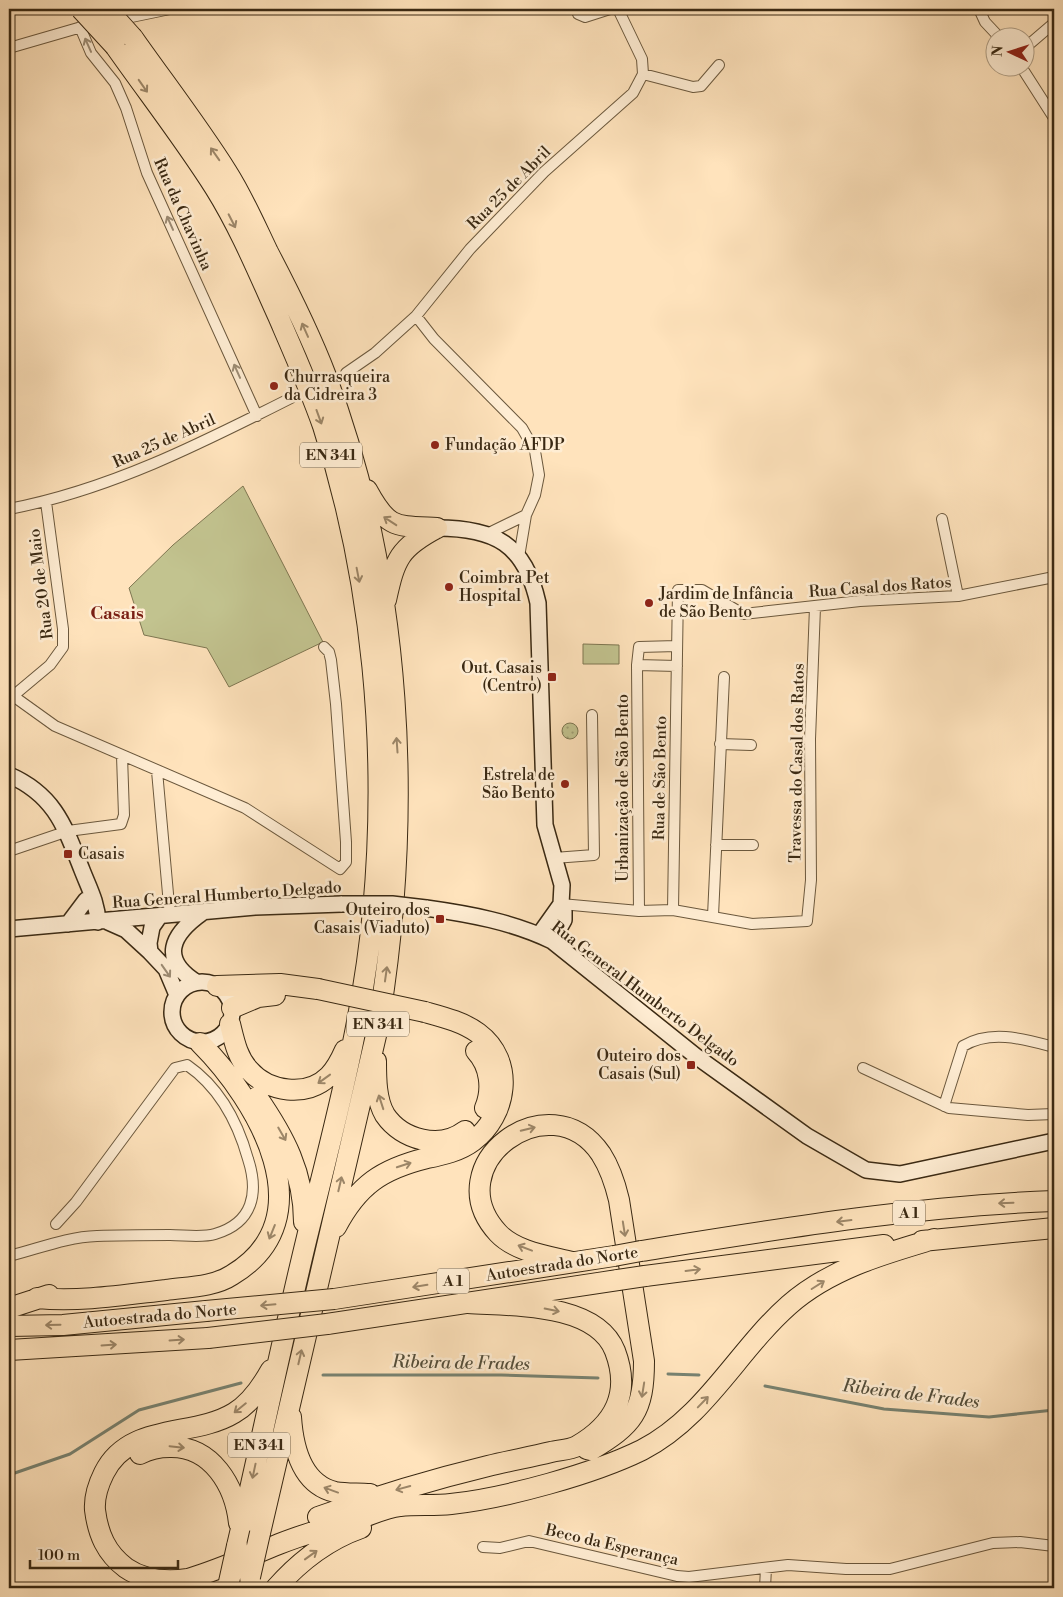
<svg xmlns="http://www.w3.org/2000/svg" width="1063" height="1597" font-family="'Libre Bodoni',serif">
  <defs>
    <pattern id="park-dots" width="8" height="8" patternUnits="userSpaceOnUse" patternTransform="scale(1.25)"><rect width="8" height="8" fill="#c2c38f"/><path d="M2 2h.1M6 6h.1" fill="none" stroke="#9f9e74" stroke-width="1.8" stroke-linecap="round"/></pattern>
  </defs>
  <rect width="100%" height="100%" fill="#ffe3bc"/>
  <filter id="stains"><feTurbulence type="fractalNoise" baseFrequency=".004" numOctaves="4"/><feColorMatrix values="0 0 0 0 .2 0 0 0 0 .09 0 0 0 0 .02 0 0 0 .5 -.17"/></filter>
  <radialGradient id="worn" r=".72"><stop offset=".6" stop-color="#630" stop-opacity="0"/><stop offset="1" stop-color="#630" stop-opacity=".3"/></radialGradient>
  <path fill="#c2c38f" stroke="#7e7651" d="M 243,486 L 323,642 L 229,687 L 207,648 L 144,635 L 129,588 L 173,545 Z
    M 583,644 L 619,645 L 619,664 L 583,664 Z"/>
  <path fill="url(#park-dots)" stroke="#7e7651" d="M562 731a8 8 0 1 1 16 0a8 8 0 1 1-16 0Z"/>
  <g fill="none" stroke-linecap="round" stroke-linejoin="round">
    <path stroke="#778271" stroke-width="3" d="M 668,1374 L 699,1375
      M 323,1375 L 501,1375 L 598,1378
      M 765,1386 L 884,1409 L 989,1417 L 1054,1410
      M 9,1475 L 70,1454 L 139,1410 L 241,1383"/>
    <g stroke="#6b583d" stroke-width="12">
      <path id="street" d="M 577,9 L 578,14 L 585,17 L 610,9
        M 979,9 L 985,22 L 1000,38
        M 117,20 L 170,9
        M 80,27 L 91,53 L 115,83 L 126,108 L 147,173 L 257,416
        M 1026,47 L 1054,23
        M 9,48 L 85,26
        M 1022,68 L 1054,118
        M 643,74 L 693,87 L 701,86 L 719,65
        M 416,316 L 434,339 L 522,428 L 535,451 L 539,475 L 535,495 L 526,515 L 519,557
        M 346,373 L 375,353 L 416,316 L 470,249 L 544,172 L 633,93 L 643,74 L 642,59 L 618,9
        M 9,509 C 109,490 200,444 291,398
        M 942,519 L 958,596
        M 487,534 L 526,515
        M 637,665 L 677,666
        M 9,693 L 55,726 L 245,808 L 340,869 L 346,862 L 346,842 L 336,704 L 331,660 L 329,652 L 324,647
        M 13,696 L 50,665 L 63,647 L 63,629 L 46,502
        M 720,744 L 751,745
        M 157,771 L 170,916
        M 716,845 L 753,845
        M 9,851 L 68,831 L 121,824 L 124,815 L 122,756
        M 554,858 L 594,855 L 592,715
        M 561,904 L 639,911 L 673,910 L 752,924 L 807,921 L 811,880 L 810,739 L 815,607
        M 673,910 L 678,590 L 702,590 L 743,614 L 860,601 L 958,596 L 1054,577
        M 639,911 L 637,665 L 639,647 L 677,646
        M 713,916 L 724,677
        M 863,1068 L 949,1108 L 1028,1115 L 1054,1114
        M 944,1106 L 963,1046 C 991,1029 1024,1039 1054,1047
        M 9,1256 C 38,1249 66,1237 97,1236 C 122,1235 146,1235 170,1235 C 184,1235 202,1238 215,1234 C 253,1223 259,1193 248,1159 C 238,1123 219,1087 187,1065 L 175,1068 L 76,1202 L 56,1224
        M 483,1547 L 500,1548 L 529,1541 L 677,1576 L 689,1577 L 788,1565 L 846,1569 L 890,1569 L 993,1543 L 1020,1542 L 1054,1546
        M 765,1588 L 766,1568"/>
    </g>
    <g stroke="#3a2913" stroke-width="18">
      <path id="secondary" d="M 437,528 C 495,528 525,544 538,603 L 545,825 L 562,885 L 561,904 L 564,911 L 564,920 L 552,941
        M 9,775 C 55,795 65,827 82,870 C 89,888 97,902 98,922
        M 426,908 C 469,914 513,922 552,941 L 697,1057 L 807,1136 L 866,1170 L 900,1174 L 1054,1141
        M 159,917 L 152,927 L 149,943 L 150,952 L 166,969 L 177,995
        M 108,922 L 126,930 L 150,952
        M 68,924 L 86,900
        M 9,929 L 255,907 L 342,904
        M 539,935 L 561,904
        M172 1012a30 30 0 1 1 60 0a30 30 0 1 1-60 0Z
        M 196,982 C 160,959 171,935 202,913"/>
    </g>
    <g stroke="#3a2913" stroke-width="22">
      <path id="highway" d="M 133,38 C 164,82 198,126 227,172 C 243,197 255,225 268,252 C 289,292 310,334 326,376 C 403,582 414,812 378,1027 L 260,1533
        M 115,46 C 148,93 184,139 215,188 C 240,228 259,274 278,316 C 294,353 310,389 323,426 C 373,581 388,750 373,911 C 363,1022 333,1130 307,1237 C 282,1340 261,1443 237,1546
        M 367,490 C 388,529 395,526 437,528
        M 386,600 C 395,559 399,548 437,528
        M 217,986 L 280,984 L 318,989
        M 232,1008 L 258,997 L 275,995
        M 230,1024 C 234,1040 237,1057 249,1070 C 268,1092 307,1098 329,1076 C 336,1069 341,1059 345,1050
        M 476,1051 C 490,1066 493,1089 485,1108
        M 376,1061 C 376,1078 376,1100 385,1115 C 402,1140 440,1150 465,1131
        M 257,1097 C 284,1136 304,1173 304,1222
        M 336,1227 C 358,1185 382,1169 427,1158 C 442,1155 460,1151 473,1141 C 507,1116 516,1061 478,1033 C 463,1022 443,1017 425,1012
        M 922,1241 L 1054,1228
        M 641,1251 C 778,1229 916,1206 1054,1201
        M 572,1262 C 548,1256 516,1252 498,1233 C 435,1165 550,1079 601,1154 C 610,1168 615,1183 619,1200 L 644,1361 C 644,1412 633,1425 591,1450 L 587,1449
        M 645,1276 L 884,1245
        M 37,1298 C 80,1302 123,1295 166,1290 C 187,1287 214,1287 232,1275 C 327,1218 258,1101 200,1043
        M 334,1299 L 614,1256
        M 9,1308 L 49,1295
        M 327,1324 L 618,1280
        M 9,1326 L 63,1325 L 206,1311
        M 9,1350 L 208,1338
        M 271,1370 C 262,1386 251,1403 234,1413 C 193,1438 129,1422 104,1473 C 98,1485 94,1497 95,1510 C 98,1534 106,1553 126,1568 C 145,1581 167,1582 188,1579 C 219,1570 249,1556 279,1544 C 307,1533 335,1525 364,1517 C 375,1513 388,1507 400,1506 C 416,1504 434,1506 451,1504 C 506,1498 593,1474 642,1450 C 706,1417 737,1351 789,1305 C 830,1269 883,1254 934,1239
        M 291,1417 C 293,1447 301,1484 335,1492 C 347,1494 358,1493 370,1494
        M 140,1454 C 149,1449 160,1447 170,1447 C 212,1446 235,1486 239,1523
        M 318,1517 C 374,1497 430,1480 488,1466 C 509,1461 530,1457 551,1452 C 559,1450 570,1450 577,1446 C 615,1424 631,1393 615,1351 C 596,1302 511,1306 468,1303
        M 276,1588 C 299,1562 327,1540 361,1528"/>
    </g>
    <use href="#street" stroke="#ffedd3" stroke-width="10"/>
    <use href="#secondary" stroke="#ffedd3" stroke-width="15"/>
    <use href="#highway" stroke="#ffe3bc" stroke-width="20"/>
    <g stroke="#3a2913" stroke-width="18" stroke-linecap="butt">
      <path id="secondary-bridge" d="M 342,904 L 392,904 L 426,908"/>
    </g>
    <g stroke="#3a2913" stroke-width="22" stroke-linecap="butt">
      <path id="highway-bridge" d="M 81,9 L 115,46
        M 107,9 L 133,38
        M 318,989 L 425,1012
        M 614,1256 L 641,1251
        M 618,1280 L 645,1276
        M 206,1311 L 334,1299
        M 208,1338 L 327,1324
        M 250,1577 L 260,1533
        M 229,1582 L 237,1546"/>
    </g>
    <use href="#secondary-bridge" stroke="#ffedd3" stroke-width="15"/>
    <use href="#highway-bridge" stroke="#ffe3bc" stroke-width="20"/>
  </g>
  <defs><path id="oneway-shaft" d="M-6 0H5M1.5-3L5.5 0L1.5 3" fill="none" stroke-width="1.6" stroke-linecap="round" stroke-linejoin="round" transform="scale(1.25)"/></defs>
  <g stroke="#9c8b73">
    <use href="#oneway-shaft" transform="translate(88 45) rotate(-114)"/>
    <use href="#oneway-shaft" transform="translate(170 223) rotate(-114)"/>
    <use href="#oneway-shaft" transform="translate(237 371) rotate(-114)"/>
    <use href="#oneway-shaft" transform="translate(166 971) rotate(55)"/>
  </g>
  <g stroke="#9c8668">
    <use href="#oneway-shaft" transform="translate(143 86) rotate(55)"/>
    <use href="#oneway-shaft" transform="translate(215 154) rotate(-125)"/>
    <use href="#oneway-shaft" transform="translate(232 221) rotate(63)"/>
    <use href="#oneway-shaft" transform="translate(305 330) rotate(-114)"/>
    <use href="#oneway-shaft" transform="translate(319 417) rotate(70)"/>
    <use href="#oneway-shaft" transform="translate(390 521) rotate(-147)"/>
    <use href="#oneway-shaft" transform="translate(358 575) rotate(79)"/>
    <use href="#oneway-shaft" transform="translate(397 745) rotate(-94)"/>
    <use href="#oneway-shaft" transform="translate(386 974) rotate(-82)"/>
    <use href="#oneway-shaft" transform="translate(324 1079) rotate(144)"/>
    <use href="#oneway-shaft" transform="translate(381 1102) rotate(-108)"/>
    <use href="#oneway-shaft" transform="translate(528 1129) rotate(-14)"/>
    <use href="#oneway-shaft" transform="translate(282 1134) rotate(60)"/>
    <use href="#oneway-shaft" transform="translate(404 1165) rotate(-18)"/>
    <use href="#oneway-shaft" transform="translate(340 1184) rotate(-77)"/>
    <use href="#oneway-shaft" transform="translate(1006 1203) rotate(178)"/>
    <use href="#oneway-shaft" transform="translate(844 1221) rotate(173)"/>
    <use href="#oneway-shaft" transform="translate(624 1229) rotate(81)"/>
    <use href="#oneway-shaft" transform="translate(272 1232) rotate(112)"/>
    <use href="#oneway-shaft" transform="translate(525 1248) rotate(-159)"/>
    <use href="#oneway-shaft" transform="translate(693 1270) rotate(-7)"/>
    <use href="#oneway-shaft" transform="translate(818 1285) rotate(-32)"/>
    <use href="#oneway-shaft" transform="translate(420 1286) rotate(171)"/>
    <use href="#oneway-shaft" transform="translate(268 1305) rotate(175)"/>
    <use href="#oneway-shaft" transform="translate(552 1310) rotate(11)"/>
    <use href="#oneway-shaft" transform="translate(53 1325) rotate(179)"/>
    <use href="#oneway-shaft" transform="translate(177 1340) rotate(-4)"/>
    <use href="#oneway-shaft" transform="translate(109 1345) rotate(-4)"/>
    <use href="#oneway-shaft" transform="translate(300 1357) rotate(-77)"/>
    <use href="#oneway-shaft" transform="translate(643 1390) rotate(99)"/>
    <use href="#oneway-shaft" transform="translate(703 1402) rotate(-46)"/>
    <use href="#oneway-shaft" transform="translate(240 1408) rotate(141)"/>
    <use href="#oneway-shaft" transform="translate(177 1447) rotate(6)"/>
    <use href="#oneway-shaft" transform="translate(254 1471) rotate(102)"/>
    <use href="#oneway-shaft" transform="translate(403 1488) rotate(165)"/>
    <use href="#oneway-shaft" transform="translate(331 1490) rotate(-160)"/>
    <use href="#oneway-shaft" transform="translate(311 1555) rotate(-36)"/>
  </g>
  <g fill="#8f2418" stroke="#ffedd3" stroke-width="2">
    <circle cx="274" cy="386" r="5"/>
    <circle cx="435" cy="445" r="5"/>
    <circle cx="449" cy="587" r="5"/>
    <circle cx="649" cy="603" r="5"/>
    <rect x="547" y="672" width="10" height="10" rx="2.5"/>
    <circle cx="565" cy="784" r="5"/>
    <rect x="63" y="849" width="10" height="10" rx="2.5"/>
    <rect x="435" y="914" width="10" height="10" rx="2.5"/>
    <rect x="686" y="1060" width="10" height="10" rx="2.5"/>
  </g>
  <g text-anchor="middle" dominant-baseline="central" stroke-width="5" stroke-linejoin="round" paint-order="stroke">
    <g fill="#ffedd3" stroke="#75644d" stroke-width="1">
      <rect x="300" y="442.5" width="62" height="25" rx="4"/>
      <rect x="347" y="1011.5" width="62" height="25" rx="4"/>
      <rect x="893" y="1200.5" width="32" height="25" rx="4"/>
      <rect x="437" y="1268.5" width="32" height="25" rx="4"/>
      <rect x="228" y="1432.5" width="62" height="25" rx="4"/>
    </g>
    <g font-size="15" font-weight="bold" fill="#3a2913">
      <text x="331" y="455">EN 341</text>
      <text x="378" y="1024">EN 341</text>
      <text x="909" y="1213">A 1</text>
      <text x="453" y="1281">A 1</text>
      <text x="259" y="1445">EN 341</text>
    </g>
    <g font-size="16" fill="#3a2913" stroke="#ffedd3">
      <text transform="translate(509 188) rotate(-45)">Rua 25 de Abril</text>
      <text transform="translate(183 214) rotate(66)">Rua da Chavinha</text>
      <text transform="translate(164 441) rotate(-24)">Rua 25 de Abril</text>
      <text transform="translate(41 584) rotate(-97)">Rua 20 de Maio</text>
      <text transform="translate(880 587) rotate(-4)">Rua Casal dos Ratos</text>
      <text transform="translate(797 763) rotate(-89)">Travessa do Casal dos Ratos</text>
      <text transform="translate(660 778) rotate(-89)">Rua de São Bento</text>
      <text transform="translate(623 788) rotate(-90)">Urbanização de São Bento</text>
      <text transform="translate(227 895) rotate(-4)">Rua General Humberto Delgado</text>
      <text transform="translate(645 994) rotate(37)">Rua General Humberto Delgado</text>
      <text transform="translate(562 1264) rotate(-9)">Autoestrada do Norte</text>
      <text transform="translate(160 1316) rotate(-5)">Autoestrada do Norte</text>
      <text transform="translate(612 1545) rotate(13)">Beco da Esperança</text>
    </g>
    <g font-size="16" fill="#3a2913" stroke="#ffedd3" text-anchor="start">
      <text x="284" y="377">Churrasqueira<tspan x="284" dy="18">da Cidreira 3</tspan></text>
      <text x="445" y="445">Fundação AFDP</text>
      <text x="459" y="578">Coimbra Pet<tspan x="459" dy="18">Hospital</tspan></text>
      <text x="659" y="594">Jardim de Infância<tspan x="659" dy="18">de São Bento</tspan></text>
      <text x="542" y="668" text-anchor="end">Out. Casais<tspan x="542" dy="18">(Centro)</tspan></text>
      <text x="555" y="775" text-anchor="end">Estrela de<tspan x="555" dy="18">São Bento</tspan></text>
      <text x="78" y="854">Casais</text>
      <text x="430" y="910" text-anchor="end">Outeiro dos<tspan x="430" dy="18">Casais (Viaduto)</tspan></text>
      <text x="681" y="1056" text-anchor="end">Outeiro dos<tspan x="681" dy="18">Casais (Sul)</tspan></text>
    </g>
    <g font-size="18" font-weight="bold" fill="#7a1f14" stroke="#ffedd3">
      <text x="117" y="613">Casais</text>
    </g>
    <g font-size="18" font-style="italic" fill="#544e3a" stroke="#ffedd3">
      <text transform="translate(461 1363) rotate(1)">Ribeira de Frades</text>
      <text transform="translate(911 1394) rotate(7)">Ribeira de Frades</text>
    </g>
  </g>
  <rect width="1063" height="1597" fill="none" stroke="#ffe3bc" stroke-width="30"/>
  <rect x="10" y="10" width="1043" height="1577" fill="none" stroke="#3a2913" stroke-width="2.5"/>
  <rect x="15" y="15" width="1033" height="1567" fill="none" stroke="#3a2913"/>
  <g transform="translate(1010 52) rotate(274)"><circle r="24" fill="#ffedd3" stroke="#b09f86"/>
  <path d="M0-4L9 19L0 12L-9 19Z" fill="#8f2418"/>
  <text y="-8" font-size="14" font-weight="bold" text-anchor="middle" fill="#3a2913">N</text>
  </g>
  <path d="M30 1560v8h148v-8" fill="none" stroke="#3a2913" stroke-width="2.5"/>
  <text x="38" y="1560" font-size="15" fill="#3a2913" stroke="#ffedd3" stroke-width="4" paint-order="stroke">100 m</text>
  <rect width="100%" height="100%" filter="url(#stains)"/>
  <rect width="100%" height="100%" fill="url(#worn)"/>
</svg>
